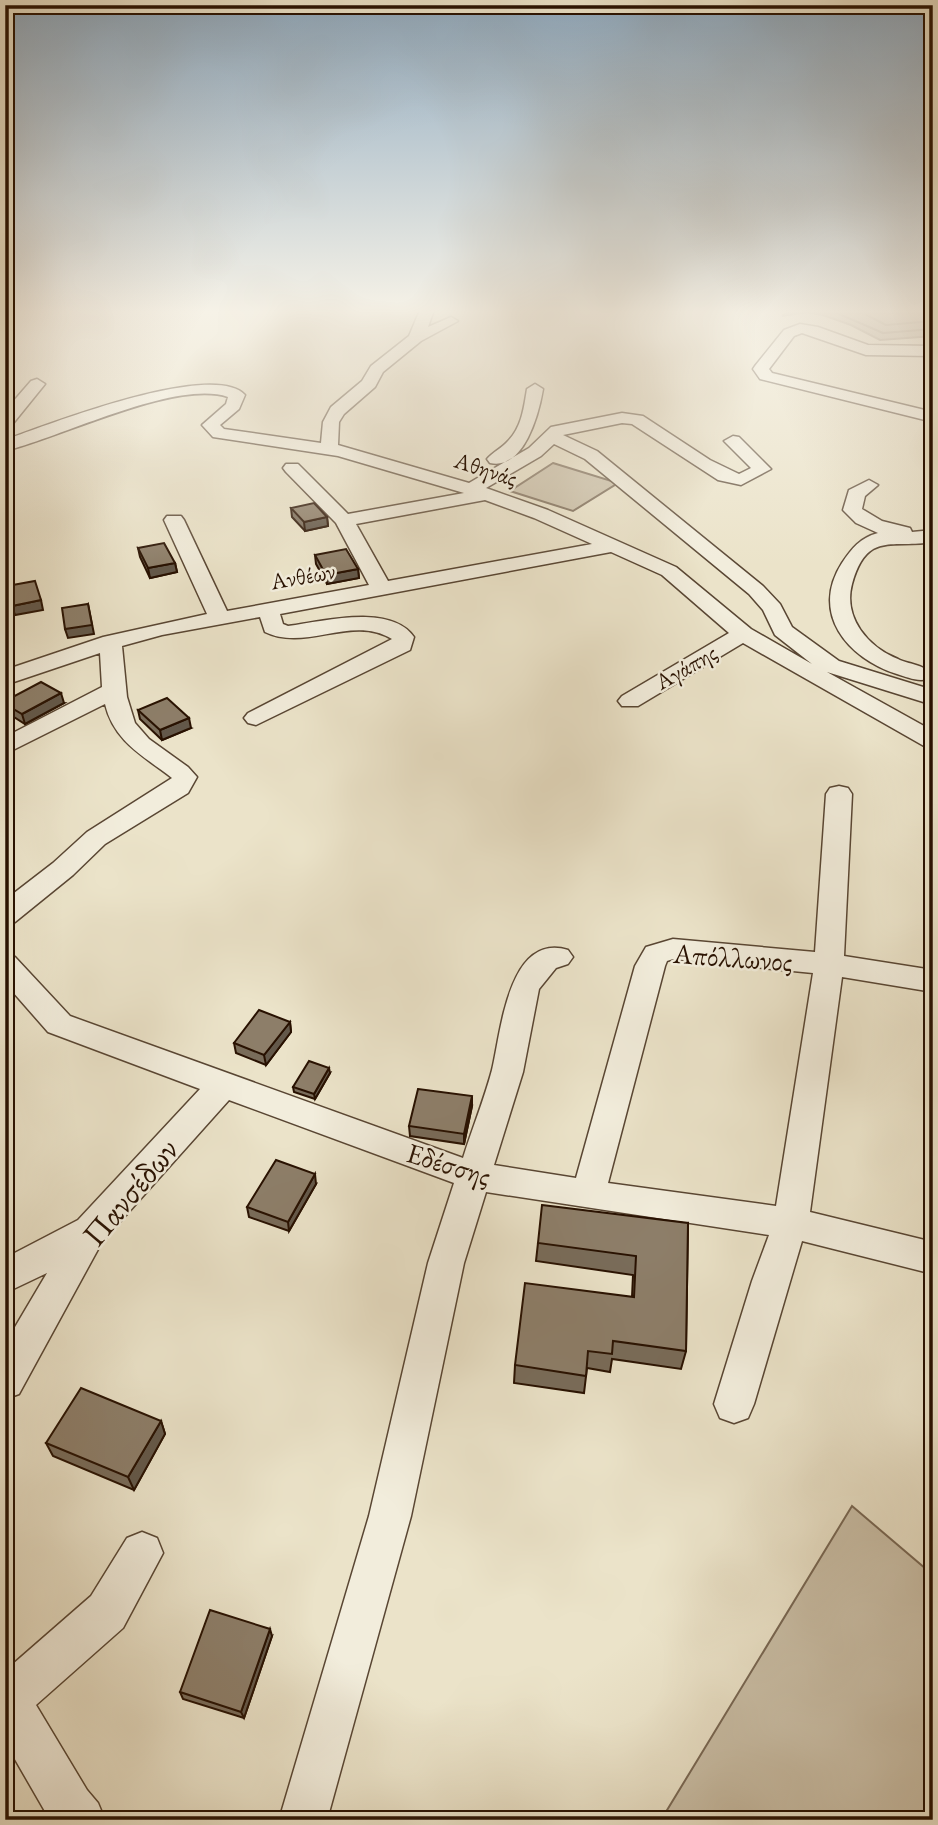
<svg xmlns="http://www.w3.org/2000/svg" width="938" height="1825" font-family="'EB Garamond',serif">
  <rect width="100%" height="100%" fill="#ebe3c9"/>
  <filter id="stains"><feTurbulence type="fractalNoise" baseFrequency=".00286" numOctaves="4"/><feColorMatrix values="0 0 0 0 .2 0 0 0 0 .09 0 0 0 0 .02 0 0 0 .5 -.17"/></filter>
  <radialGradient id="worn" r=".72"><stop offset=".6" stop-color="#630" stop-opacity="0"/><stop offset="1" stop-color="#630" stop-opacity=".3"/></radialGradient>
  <path fill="#cabfa7" stroke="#796854" stroke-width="2" d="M 553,463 L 618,483 L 573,511 L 510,491 Z
    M 852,1506 L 933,1575 L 933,1820 L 661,1820 Z"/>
  <path fill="#a99c85" stroke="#756450" stroke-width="2" d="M 791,310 L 933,310 L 933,336 L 880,340 L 851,325 L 823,315 L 806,312 L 782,316 Z"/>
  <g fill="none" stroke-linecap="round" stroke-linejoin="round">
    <path stroke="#685643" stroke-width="2" d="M 830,310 L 883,333 L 933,329
      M 857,310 L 886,325 L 933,321"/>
    <g stroke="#594633" stroke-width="3">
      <path id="minor" d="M 420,310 L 434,310 L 428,327 L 451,317 L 458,321 L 421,341 L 383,372 L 375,387 L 344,414 L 339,422 L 338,445 L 469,483 L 529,448 L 551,427 L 622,413 L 643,416 L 710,460 L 739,474 L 751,468 L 724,441 L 733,436 L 739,437 L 771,469 L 741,485 L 718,480 L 632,424 L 622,423 L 563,435 L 597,451 L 763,586 L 780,604 L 792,627 L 839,661 L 933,690 L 933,705 L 827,672 L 933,731 L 933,748 L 924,746 L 743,643 L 638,706 L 622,706 L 618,701 L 622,696 L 729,633 L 662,575 L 611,552 L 280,614 L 283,624 L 288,626 C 322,622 390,603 414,637 L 410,650 L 256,725 L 248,723 L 244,718 L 248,713 L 392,639 C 352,614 306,652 265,632 L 260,617 L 162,635 L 122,646 L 127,697 L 135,723 L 149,739 L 188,767 L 197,777 L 188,793 L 105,844 L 73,875 L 15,922 L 5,925 L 5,900 L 53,863 L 87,832 L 172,778 C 144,756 114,742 105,704 L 5,754 L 5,737 L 102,687 L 100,653 L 5,685 L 5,670 L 103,637 L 207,614 L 164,520 L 167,516 L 181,516 L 184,520 L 227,611 L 369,585 L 336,523 L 286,472 L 283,468 L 286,464 L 298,464 L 348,514 L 464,493 L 338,456 L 213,437 L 202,425 L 226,404 L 228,397 C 176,379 60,438 5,451 L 5,440 C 47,425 213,360 245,395 L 239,409 L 220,425 L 224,429 L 321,443 L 323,422 L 331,407 L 362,381 L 371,366 L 409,336 ZM 554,444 L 585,459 L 749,594 L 763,610 L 775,635 L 812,664 L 751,629 L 676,567 L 548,510 L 486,488 L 541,456 ZM 485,500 L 534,518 L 592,544 L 388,581 L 356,524 Z
        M 800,324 L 818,327 L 868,345 L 933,346 L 933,356 L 866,355 L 802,333 L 794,336 L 769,369 L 772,373 L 933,412 L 933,422 L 760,379 L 753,369 L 755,366 L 784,330 Z
        M 37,379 L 45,384 L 11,426 L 5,427 L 5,411 L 31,381 Z
        M 535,384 L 543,389 C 539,413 524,471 490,463 L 487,459 C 493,452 502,448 508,441 C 522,427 524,407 527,389 Z
        M 869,480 L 878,485 L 865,496 L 862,509 L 882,521 L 910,528 L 912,532 L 933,530 L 933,542 C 893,549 867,530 852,584 C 843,618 868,647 898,659 C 908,664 925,665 931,674 L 928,679 C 917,682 907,677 897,674 C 847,658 810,613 842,563 C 852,548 860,538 878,533 L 856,523 L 843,510 L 849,490 Z
        M 839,786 L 848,788 L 852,794 L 844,956 L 933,970 L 933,992 L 842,977 L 810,1212 L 933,1242 L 933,1274 L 802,1241 L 754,1404 L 748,1418 L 734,1423 L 720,1418 L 714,1404 L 752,1281 L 769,1235 L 486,1192 L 464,1263 L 411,1516 L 327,1820 L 279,1820 L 369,1516 L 428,1263 L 454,1183 L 229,1100 L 102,1242 L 19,1394 L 5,1399 L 5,1344 L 47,1273 L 5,1293 L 5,1258 L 78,1220 L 200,1089 L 48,1032 L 5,983 L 5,954 L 15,957 L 70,1016 L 463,1158 C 472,1129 484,1100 492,1070 C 501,1033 508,932 568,950 L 573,957 L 568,964 L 556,968 L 539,989 L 523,1072 L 494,1165 L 576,1178 L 635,966 L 646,947 L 673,939 L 815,952 L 826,794 L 830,788 ZM 673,959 L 813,973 L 776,1206 L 608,1183 L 665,966 L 667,961 Z
        M 142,1532 L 157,1538 L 163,1553 L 123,1628 L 36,1705 L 87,1790 L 98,1803 L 105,1820 L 50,1820 L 5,1742 L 5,1671 L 91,1596 L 127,1538 Z"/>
    </g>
    <use href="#minor" fill="#f2eddc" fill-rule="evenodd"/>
  </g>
  <path fill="#796c5a" stroke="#281101" stroke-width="2" d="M 291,508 L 327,517 L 328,526 L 305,531 L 292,517 Z
    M 138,548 L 175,563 L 177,572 L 150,578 L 140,557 Z
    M 315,555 L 358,569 L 359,578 L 327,584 L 316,564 Z
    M 5,701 L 64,703 L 25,724 L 6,712 Z
    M 138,710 L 191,728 L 162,740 L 140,719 Z
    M 290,1022 L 291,1032 L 266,1065 L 236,1053 L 234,1043 Z
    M 330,1073 L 315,1099 L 294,1092 L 293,1087 Z
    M 472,1106 L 464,1144 L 410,1136 L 409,1126 Z
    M 316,1184 L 289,1231 L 249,1217 L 247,1207 Z
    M 688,1223 L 686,1351 L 681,1369 L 612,1359 L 610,1372 L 587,1368 L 584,1393 L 514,1383 L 515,1365 L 632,1297 L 633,1275 L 536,1261 L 538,1243 Z
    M 161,1421 L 165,1434 L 134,1490 L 53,1456 L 46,1443 Z
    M 272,1636 L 244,1718 L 183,1699 L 180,1692 Z"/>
  <path fill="#63584a" stroke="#281101" stroke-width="2" d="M 327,517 L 328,526 L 305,531 L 304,522 Z
    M 175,563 L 177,572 L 150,578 L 148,568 Z
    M 358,569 L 359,578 L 327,584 L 326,575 Z
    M 41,600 L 43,610 L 15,615 L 12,606 Z
    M 88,604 L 94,634 L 68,638 L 65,629 Z
    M 61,693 L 64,703 L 25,724 L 22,714 Z
    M 189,718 L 191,728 L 162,740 L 160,730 Z
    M 290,1022 L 291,1032 L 266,1065 L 264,1055 Z
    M 329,1068 L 330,1073 L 315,1099 L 314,1094 Z
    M 472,1096 L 472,1106 L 464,1144 L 464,1134 Z
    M 315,1174 L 316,1184 L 289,1231 L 288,1222 Z
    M 161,1421 L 165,1434 L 134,1490 L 128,1477 Z
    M 270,1629 L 272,1636 L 244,1718 L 241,1712 Z"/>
  <path fill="#8d7e69" stroke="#281101" stroke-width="2" d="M 314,503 L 327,517 L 304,522 L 291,508 Z
    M 164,543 L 175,563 L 148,568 L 138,548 Z
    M 346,549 L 358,569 L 326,575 L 315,555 Z
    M 35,581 L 41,600 L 12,606 L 7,586 Z
    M 88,604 L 92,625 L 65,629 L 62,608 Z
    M 41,682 L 61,693 L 22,714 L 5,704 L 5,701 Z
    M 167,698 L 189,718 L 160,730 L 138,710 Z
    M 259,1010 L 290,1022 L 264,1055 L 234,1043 Z
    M 309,1061 L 329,1068 L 314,1094 L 293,1087 Z
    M 418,1089 L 472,1096 L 464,1134 L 409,1126 Z
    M 276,1160 L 315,1174 L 288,1222 L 247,1207 Z
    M 542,1205 L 688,1223 L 686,1351 L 613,1341 L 612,1354 L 588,1351 L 586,1376 L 515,1365 L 525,1283 L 634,1297 L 636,1256 L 538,1243 Z
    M 81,1388 L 161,1421 L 128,1477 L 46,1443 Z
    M 210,1610 L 270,1629 L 241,1712 L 180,1692 Z"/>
  <linearGradient id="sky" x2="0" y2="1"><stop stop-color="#8faac0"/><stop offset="0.55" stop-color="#f6f2e7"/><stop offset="1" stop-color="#f6f2e7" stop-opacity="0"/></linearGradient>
  <rect width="938" height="566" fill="url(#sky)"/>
  <g text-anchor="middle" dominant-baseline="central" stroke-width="5" stroke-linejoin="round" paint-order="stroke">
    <g font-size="23" fill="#281101" stroke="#f2eddc">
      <text transform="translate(486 469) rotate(18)">Αθηνάς</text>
      <text transform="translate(303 576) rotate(-10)">Ανθέων</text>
      <text transform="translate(686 667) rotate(-30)">Αγάπης</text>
    </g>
    <g font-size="28" fill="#281101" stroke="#f2eddc">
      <text transform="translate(733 957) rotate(4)">Απόλλωνος</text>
      <text transform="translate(449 1164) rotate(17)">Εδέσσης</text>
    </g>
    <g font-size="33" fill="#281101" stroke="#f2eddc">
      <text transform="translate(130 1192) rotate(-50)">Πανσέδων</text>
    </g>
  </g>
  <rect width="938" height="1825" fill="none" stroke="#ebe3c9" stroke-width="28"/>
  <rect x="7" y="7" width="924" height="1811" fill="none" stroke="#281101" stroke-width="3.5"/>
  <rect x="14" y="14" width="910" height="1797" fill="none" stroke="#281101" stroke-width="2"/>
  <rect width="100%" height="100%" filter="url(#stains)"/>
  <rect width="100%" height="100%" fill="url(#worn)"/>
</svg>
